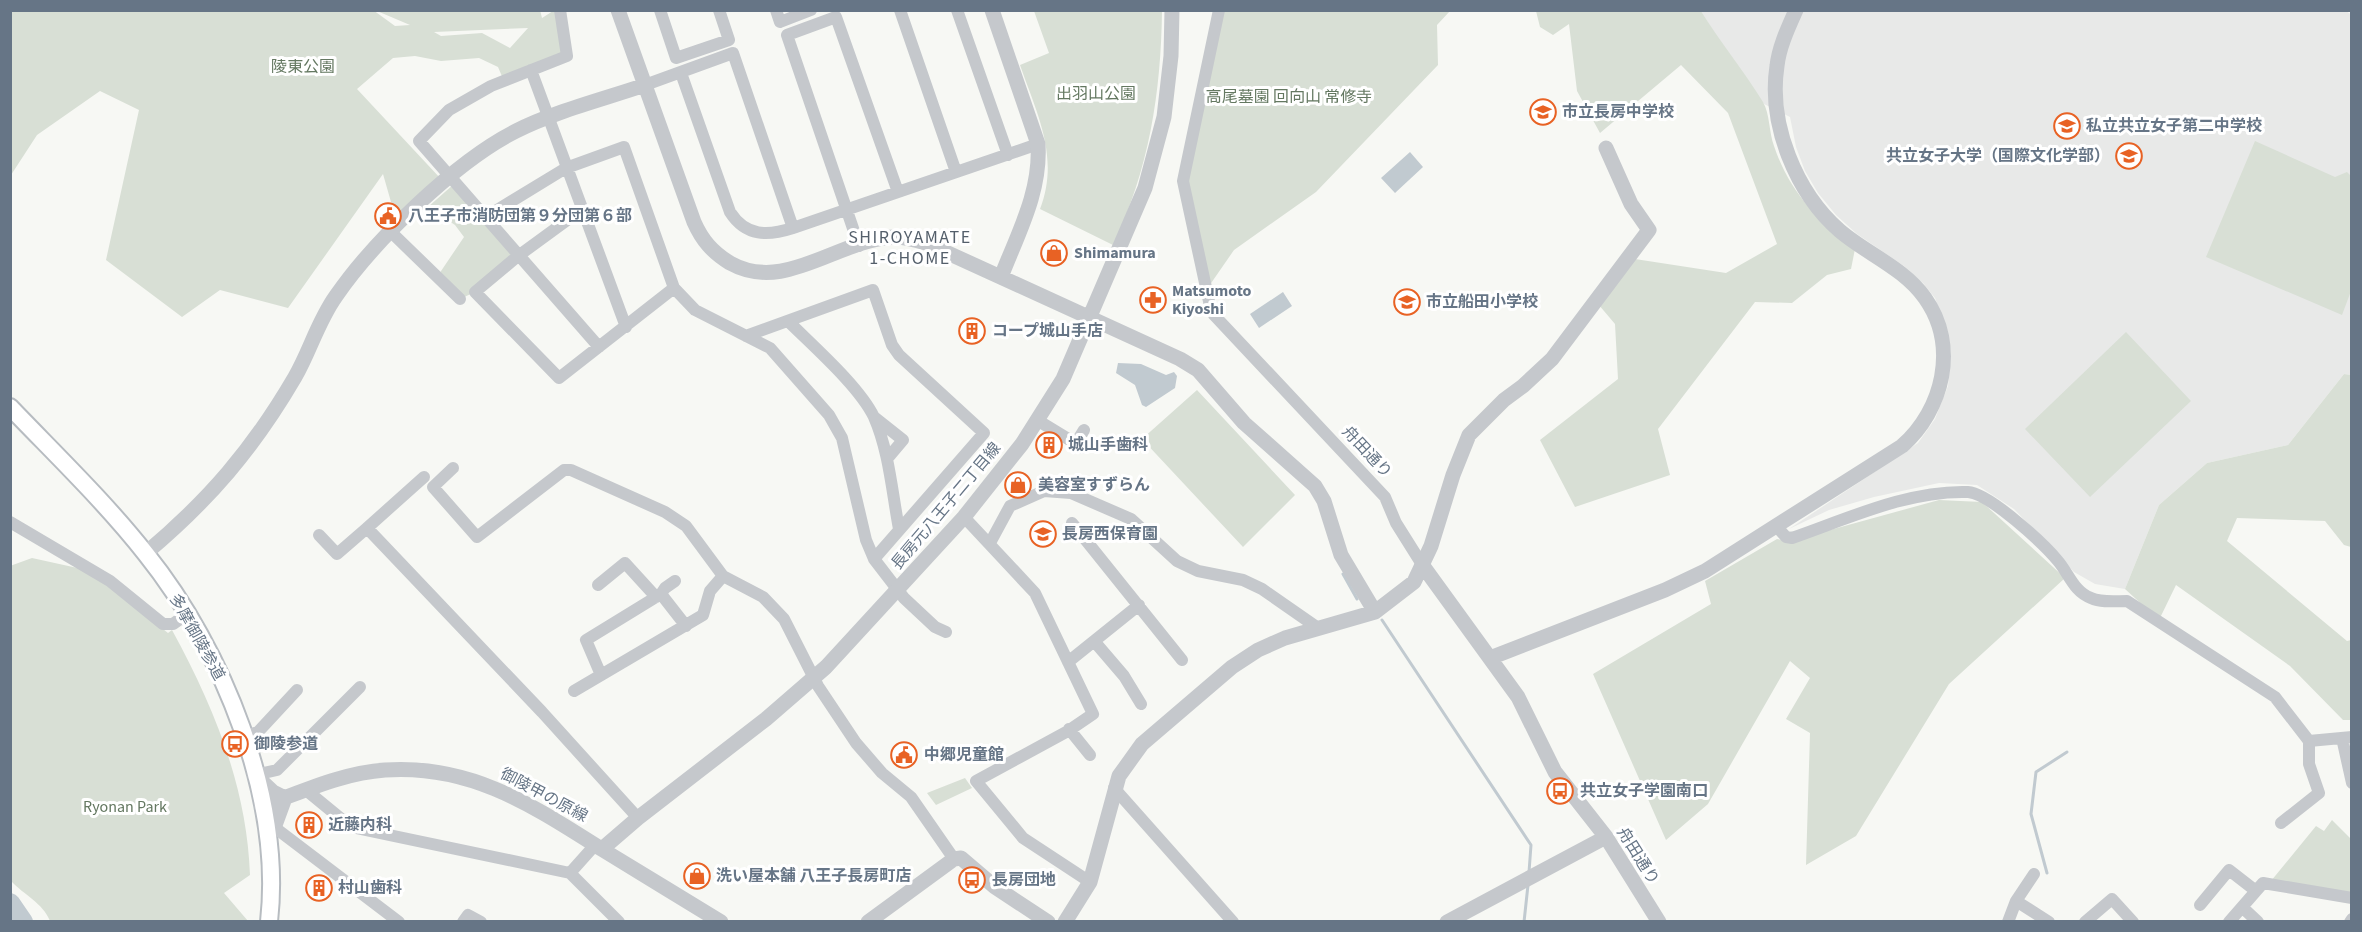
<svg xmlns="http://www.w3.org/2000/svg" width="2362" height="932" font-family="'Source Sans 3','Noto Sans JP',sans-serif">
  <rect width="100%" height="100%" fill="#f7f8f4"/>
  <path fill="#e8e9e8" d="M 1701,11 L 2346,11 L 2352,15 L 2351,375 L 2344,374 L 2288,445 L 2207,463 L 2159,505 L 2125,589 L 2095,584 L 2074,572 L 2014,509 L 1977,485 L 1939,483 L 1874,497 L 1829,510 L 1789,529 L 1918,443 L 1935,419 L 1948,386 L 1951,354 L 1948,332 L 1935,298 L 1923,283 L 1904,266 L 1857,234 L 1836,215 L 1818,193 L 1805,171 L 1796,147 L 1790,117 L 1764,104 L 1729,57 Z"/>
  <path fill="#d8dfd5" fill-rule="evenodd" d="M 373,10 L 395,26 L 410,25 L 377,11 L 540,10 L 542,18 L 553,11 L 560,11 L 567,56 L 504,81 L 498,67 L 479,58 L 441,61 L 415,56 L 393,58 L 357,89 L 441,179 L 401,214 L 391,202 L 383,174 L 288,308 L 220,290 L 182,317 L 106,260 L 139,110 L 100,91 L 37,135 L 11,175 L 11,11 ZM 528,28 L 510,48 L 482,33 L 441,36 L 434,32 Z
    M 1034,11 L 1162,11 C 1161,93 1149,170 1113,245 L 1040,209 C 1060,157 1037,114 1020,65 L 1049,53 Z
    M 1219,11 L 1450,11 L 1437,25 L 1438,65 L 1316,192 L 1234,250 L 1207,289 L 1183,181 Z
    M 1536,11 L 1701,11 C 1720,42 1744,71 1763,102 C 1770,114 1769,133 1774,146 C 1789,191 1818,222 1855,249 L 1851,269 L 1827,275 L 1792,303 L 1755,302 L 1658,429 L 1670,475 L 1575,507 L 1540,440 L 1618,379 L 1615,324 L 1593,298 L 1622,257 L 1726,273 L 1777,244 L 1728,113 L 1681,65 L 1600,133 L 1577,91 L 1569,24 L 1553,35 L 1540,27 Z
    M 2255,141 L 2335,177 L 2347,172 L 2351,176 L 2351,291 L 2342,315 L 2206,257 Z
    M 454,184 L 518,256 L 475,292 L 460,299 L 437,277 L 464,237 L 455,225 L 428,207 Z
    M 2126,332 L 2191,401 L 2090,497 L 2025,429 Z
    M 2344,374 L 2351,375 L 2351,547 L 2344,545 L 2325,521 L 2237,518 L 2227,541 L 2347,641 L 2351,640 L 2351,720 L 2343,720 L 2290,666 L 2176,585 L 2159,620 L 2125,589 L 2159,505 L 2207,463 L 2288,445 Z
    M 1197,390 L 1295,495 L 1243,547 L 1142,439 Z
    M 1939,500 L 1982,502 L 2065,578 L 1949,684 L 1856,836 L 1806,865 L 1810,733 L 1786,719 L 1810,678 L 1790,661 L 1708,804 L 1666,840 L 1593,674 L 1711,604 L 1705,581 L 1777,539 L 1790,541 Z
    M 32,558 L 82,569 L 109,586 L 168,633 L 172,630 C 214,707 247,787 250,875 L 224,893 L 248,921 L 50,921 C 43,903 24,895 11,881 L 10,566 Z
    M 965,778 L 972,788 L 936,805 L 927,793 Z
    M 2332,820 L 2351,839 L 2351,893 L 2271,881 L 2316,826 L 2324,831 Z"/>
  <path fill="#c1cad0" d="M 1410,152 L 1423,167 L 1395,193 L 1381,178 Z
    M 1283,292 L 1292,306 L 1259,328 L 1250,314 Z
    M 1118,363 L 1141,364 L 1166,375 L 1174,372 L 1177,376 L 1175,388 L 1146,407 L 1142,405 L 1135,385 L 1116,373 Z"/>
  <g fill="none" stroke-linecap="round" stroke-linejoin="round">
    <path stroke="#c1cad0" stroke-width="3" d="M 1343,574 L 1357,599
      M 1382,620 L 1531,845 L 1529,872
      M 2047,873 L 2031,814 L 2036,772 L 2067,752
      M 1524,922 L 1528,885"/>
    <path stroke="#c1cad0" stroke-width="20" d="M 10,903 L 23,922"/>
    <g stroke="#b7bcc1" stroke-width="20">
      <path id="secondary" d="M 10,407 C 56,455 105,502 146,554 C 223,650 283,798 269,922"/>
    </g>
    <path stroke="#c5c8cc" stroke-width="12" d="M 560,10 L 567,56 L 491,86 L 449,110 L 419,141 L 599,347
      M 660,10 L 676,58 L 729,40 L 719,10
      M 776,10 L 780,22 L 811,10
      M 900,10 L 956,172
      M 957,10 L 1008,155
      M 1219,10 L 1183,181 L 1210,306 L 1214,315 L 1385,497 L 1396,523 L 1423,566
      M 531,70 L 626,327
      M 681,73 L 730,212 C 746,237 768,236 793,228 L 1038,144
      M 645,85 L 733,53 L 793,228
      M 581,210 L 518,256 L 475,292 L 559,378 L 674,288
      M 484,218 L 566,168 L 624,147 L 674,288 L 695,310 L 770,348 L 829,415 L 842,438 L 866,540 L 874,559 L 904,598 L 935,627 L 946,632
      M 390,231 L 460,299
      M 859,246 L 787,35 L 836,17 L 898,192
      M 788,321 C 813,346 859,386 874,417 C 889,451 892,492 899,529
      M 746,336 L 873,290 L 892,345 L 899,355 L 984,433 L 874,559
      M 874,417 L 903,440 L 887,459
      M 1037,420 L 1083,448
      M 1076,443 L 1084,430
      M 453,468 L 433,487 L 477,537 L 564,470 L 571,470 L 665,512 L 686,526 L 723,576 L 763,597 L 784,619 L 818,686 L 856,743 L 882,773 L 911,797 L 954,859
      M 964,517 L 1035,593 L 1093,714 L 1068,731 L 976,781 L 1023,838 L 1090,882
      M 10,522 L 110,581 L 163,624 L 173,624 L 187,614
      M 1072,523 L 1182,660
      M 1777,527 L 1786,537 L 1792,538 C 1847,519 1908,490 1968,492 C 1989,493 2044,544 2058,561 C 2069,574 2074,592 2091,598 C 2102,603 2116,601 2127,601 L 2275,697 L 2309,741 L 2352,737
      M 367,528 L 424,477
      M 319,535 L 337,554 L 367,528 L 542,712 L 638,818
      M 990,543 L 1010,506 L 1044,491 L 1071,493 L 1131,519 L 1177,561 L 1198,571 L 1243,580 L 1262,589 L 1318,628
      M 598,585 L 625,563 L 656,597
      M 661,594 L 665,588 L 675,581
      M 1094,641 L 1124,676 L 1141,704
      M 1068,662 L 1139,605
      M 601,675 L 586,640 L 661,594 L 686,626
      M 574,691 L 703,615 L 710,591 L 723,576
      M 1069,729 L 1090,755
      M 243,737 L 258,732 L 297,690
      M 2342,738 L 2352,783
      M 255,775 L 277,770 L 360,687
      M 1114,788 L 1233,922
      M 306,790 L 351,827 L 570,873 L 619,922
      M 2281,823 L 2319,793 L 2309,764 L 2309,741
      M 266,830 L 278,830 L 399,922
      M 570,873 L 595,845
      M 2016,901 L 2034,874
      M 2200,905 L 2229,870 L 2256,891
      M 2242,907 L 2258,922
      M 463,922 L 468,915 L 481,922
      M 2008,922 L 2016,901 L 2049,922
      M 2085,922 L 2112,899 L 2133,922
      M 2229,922 L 2263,883 L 2352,898
      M 2350,922 L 2352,919"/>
    <path stroke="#c5c8cc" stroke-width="15" d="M 618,10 L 694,222 C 702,240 712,252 730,263 C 785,294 838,239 894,237 C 905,237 916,240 926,243 L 1180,359 L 1198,370 L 1244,423 L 1315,486 L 1324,501 L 1341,555 L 1375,612
      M 992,10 L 1038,144 C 1041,192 1018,233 1001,277
      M 146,553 C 209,500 253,449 295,377 C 310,351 318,321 336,296 C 374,241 456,161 516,131 C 553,112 604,99 645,85
      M 1423,566 L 1518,697 L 1555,772 L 1606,837 L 1659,922
      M 1490,658 L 1665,590 L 1705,571 L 1902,446 C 1943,410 1959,346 1925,298 C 1904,268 1867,254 1840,231 C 1796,193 1768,124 1777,66 C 1779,47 1788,28 1796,10
      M 255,775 L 273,792 L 285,798 L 274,828
      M 262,806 C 302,792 342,773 385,770 C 472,764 533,806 603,850 C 642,874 682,898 721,922
      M 602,849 L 638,818 L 766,719 L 826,667 L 964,517 L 1022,444 L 1063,379 L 1145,188 L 1164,117 L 1171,56 L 1172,10
      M 868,922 L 954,859 L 961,858 L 995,887 L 1048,922
      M 1065,922 L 1090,882 L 1119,776 L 1142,744 L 1232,667 L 1258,650 L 1285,638 L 1375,612 L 1414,582 L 1431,546 L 1453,475 L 1469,435 L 1504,400 L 1523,386 L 1552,359 L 1649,230 L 1631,204 L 1606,148
      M 1447,922 L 1606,837"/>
    <use href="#secondary" stroke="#fff" stroke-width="16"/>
  </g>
  <defs>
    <g id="school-ring" transform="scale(1.35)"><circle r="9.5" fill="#fff" stroke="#e86224" stroke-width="1.5"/><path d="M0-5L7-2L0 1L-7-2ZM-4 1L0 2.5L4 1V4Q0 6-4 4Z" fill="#e86224"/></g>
    <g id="university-ring" transform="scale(1.35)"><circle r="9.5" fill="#fff" stroke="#e86224" stroke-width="1.5"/><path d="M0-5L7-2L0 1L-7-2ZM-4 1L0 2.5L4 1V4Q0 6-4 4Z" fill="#e86224"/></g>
    <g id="civic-ring" transform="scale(1.35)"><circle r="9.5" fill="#fff" stroke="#e86224" stroke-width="1.5"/><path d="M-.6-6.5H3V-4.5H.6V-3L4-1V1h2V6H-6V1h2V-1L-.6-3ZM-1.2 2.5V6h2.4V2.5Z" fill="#e86224"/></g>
    <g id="shop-ring" transform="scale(1.35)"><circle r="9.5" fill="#fff" stroke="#e86224" stroke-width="1.5"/><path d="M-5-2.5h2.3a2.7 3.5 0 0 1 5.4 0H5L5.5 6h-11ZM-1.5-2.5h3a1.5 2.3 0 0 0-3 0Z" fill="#e86224"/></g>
    <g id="pharmacy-ring" transform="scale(1.35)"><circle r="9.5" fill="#fff" stroke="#e86224" stroke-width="1.5"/><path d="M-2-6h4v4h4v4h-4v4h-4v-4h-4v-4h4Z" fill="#e86224"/></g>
    <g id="building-ring" transform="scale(1.35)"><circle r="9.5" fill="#fff" stroke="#e86224" stroke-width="1.5"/><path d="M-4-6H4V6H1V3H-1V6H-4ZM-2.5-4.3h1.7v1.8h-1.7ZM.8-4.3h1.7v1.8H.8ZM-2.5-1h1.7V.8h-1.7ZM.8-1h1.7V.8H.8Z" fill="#e86224"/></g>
    <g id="bus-ring" transform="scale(1.35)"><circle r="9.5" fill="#fff" stroke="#e86224" stroke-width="1.5"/><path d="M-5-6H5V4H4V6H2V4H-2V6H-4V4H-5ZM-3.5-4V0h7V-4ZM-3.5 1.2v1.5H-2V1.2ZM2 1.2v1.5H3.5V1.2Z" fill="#e86224"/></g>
  </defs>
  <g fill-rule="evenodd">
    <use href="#school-ring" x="1543" y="112"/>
    <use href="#school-ring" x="2067" y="126"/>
    <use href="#university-ring" x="2129" y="156"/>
    <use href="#civic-ring" x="388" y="216"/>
    <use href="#shop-ring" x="1054" y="253"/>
    <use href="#pharmacy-ring" x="1153" y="300"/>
    <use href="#school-ring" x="1407" y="302"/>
    <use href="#building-ring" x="972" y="331"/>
    <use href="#building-ring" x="1049" y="445"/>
    <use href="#shop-ring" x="1018" y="485"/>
    <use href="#school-ring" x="1043" y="534"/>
    <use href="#bus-ring" x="235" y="744"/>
    <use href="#civic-ring" x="904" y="755"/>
    <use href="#bus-ring" x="1560" y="791"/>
    <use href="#building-ring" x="309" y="825"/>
    <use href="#shop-ring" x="697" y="876"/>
    <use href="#bus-ring" x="972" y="880"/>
    <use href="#building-ring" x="319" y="888"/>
  </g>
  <g text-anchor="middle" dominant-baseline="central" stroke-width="6" stroke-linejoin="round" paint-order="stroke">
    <g font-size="16" fill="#647861" stroke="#fff">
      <text x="303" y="67">陵東公園</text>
      <text x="1096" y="94">出羽山公園</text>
      <text x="1289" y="97">高尾墓園 回向山 常修寺</text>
      <text x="125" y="807">Ryonan Park</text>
    </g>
    <g font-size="16" font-weight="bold" fill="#667586" stroke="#fff" text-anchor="start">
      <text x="1562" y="112">市立長房中学校</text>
      <text x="2086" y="126">私立共立女子第二中学校</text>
      <text x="2110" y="156" text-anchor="end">共立女子大学（国際文化学部）</text>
      <text x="408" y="216">八王子市消防団第９分団第６部</text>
      <text x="1074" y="253">Shimamura</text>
      <text x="1172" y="291">Matsumoto<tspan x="1172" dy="18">Kiyoshi</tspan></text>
      <text x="1426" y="302">市立船田小学校</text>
      <text x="992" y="331">コープ城山手店</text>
      <text x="1068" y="445">城山手歯科</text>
      <text x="1038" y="485">美容室すずらん</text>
      <text x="1062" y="534">長房西保育園</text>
      <text x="254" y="744">御陵参道</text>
      <text x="924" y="755">中郷児童館</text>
      <text x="1580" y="791">共立女子学園南口</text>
      <text x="328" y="825">近藤内科</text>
      <text x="716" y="876">洗い屋本舗 八王子長房町店</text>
      <text x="992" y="880">長房団地</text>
      <text x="338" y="888">村山歯科</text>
    </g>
    <g font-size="16" fill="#667586" stroke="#fff">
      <text transform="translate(1367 452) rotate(47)">舟田通り</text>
      <text transform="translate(946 506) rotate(-50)">長房元八王子二丁目線</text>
      <text transform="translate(197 637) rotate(61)">多摩御陵参道</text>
      <text transform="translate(544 795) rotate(28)">御陵甲の原線</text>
      <text transform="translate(1638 856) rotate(58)">舟田通り</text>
    </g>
    <g font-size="18" letter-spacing="1.5" fill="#545f6b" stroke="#fff">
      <text x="910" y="237">SHIROYAMATE<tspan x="910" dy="21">1-CHOME</tspan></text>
    </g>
  </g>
  <rect width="2362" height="932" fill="none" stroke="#667586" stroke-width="24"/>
</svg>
